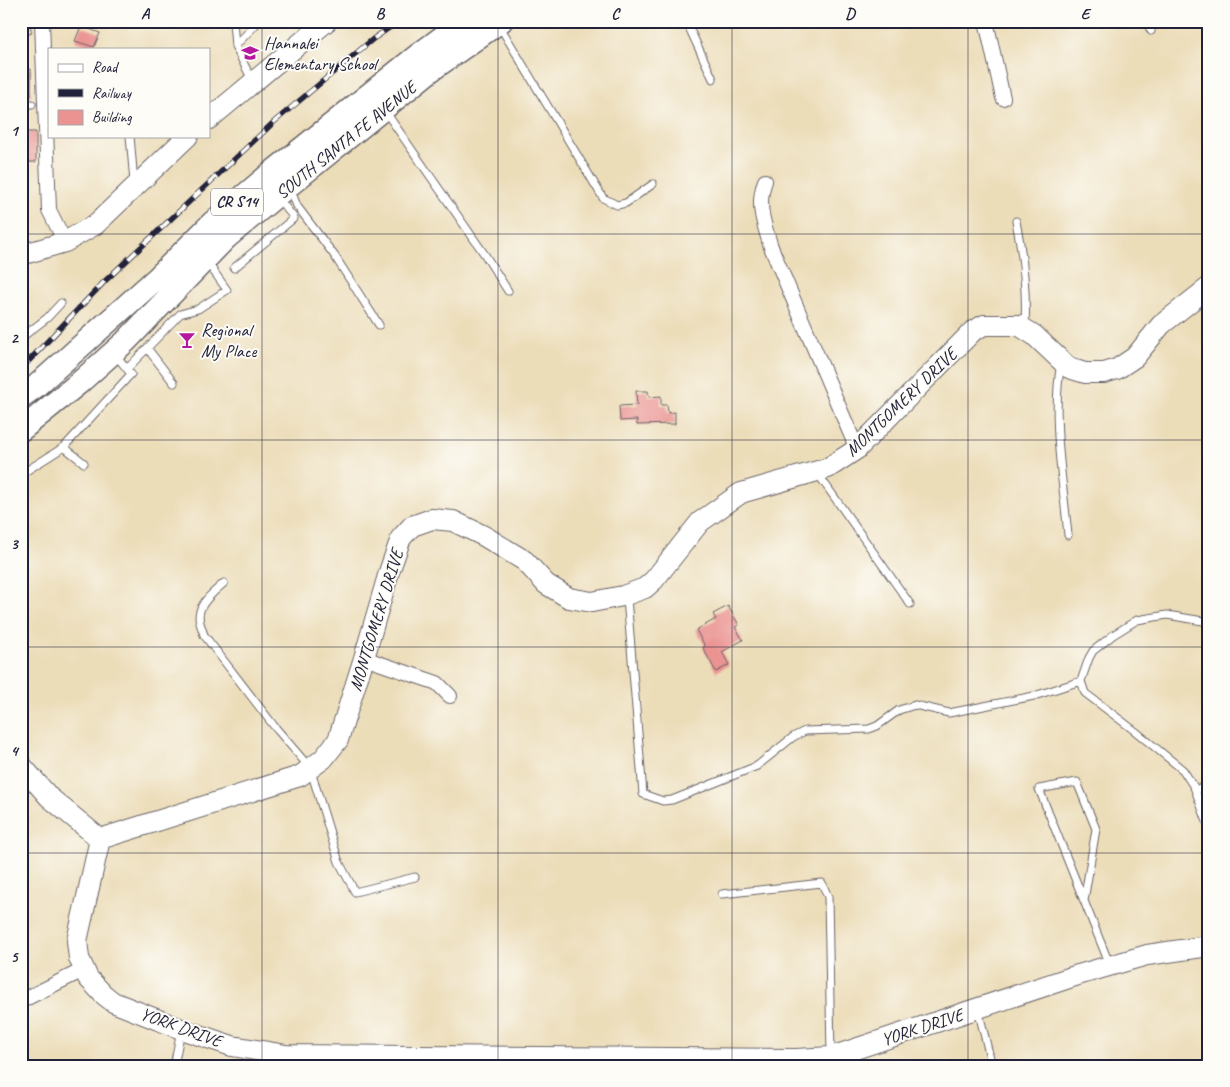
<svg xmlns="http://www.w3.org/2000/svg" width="1230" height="1087" font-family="Caveat,sans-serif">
  <rect width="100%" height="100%" fill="#fdfcf7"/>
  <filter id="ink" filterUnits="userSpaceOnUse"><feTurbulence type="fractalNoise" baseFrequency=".02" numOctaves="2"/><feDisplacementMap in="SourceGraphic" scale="10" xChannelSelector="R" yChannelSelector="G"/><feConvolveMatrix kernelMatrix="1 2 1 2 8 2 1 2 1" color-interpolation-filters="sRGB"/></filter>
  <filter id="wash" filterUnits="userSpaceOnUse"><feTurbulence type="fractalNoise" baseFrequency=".0096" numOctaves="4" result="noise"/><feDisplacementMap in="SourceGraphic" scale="20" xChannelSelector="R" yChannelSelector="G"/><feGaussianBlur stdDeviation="1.12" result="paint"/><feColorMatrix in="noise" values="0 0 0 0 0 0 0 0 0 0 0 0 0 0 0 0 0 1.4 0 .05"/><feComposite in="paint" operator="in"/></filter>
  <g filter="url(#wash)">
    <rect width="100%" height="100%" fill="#ecddb9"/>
    <g id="blocks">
      <path fill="#ea9391" d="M 21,21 L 29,21 L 32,33 L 21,36 Z
        M 81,26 L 100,33 L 94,47 L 75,41 Z
        M 21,69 L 31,69 L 31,96 L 21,97 Z
        M 25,132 L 36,132 L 36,162 L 24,162 L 24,156 L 21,156 L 21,134 L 25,134 Z
        M 636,391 L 648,391 L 649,397 L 661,396 L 661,405 L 667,405 L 668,413 L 675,412 L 675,424 L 637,425 L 637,420 L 620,421 L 619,406 L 637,405 Z
        M 728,606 L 739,625 L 735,627 L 743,640 L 722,652 L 729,665 L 716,672 L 703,648 L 705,646 L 696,630 L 716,619 L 713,614 Z"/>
    </g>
  </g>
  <g filter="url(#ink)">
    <use href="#blocks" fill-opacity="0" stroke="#696367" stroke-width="1"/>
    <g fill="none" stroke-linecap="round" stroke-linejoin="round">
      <g stroke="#696367" stroke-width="9">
        <path id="lane" d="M 233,21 L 235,46 L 252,80
          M 686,21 L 713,79
          M 1146,21 L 1151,31
          M 499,25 L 603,198 L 617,205 L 626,203 L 653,184
          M 235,46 L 259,21
          M 21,105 L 32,104
          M 385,111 L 485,255 L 508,291
          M 130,136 L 134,182
          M 290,188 L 297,206 L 334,255 L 379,325
          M 1016,221 C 1023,256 1027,290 1025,327
          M 234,268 L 294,218 L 278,198
          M 21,338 L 47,318 L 61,303
          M 147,348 L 174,383
          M 1061,363 C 1051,417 1063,481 1068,535
          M 127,369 L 180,314 L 198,309 L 227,290 L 207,262
          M 84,463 L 64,447 L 131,374 L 115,354
          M 818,474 L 910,604
          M 21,480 L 23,473 L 64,447
          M 224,583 C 216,590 203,600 200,611 C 197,619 202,628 204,635 L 274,726 L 310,768 L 339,862 L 355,892 L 415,877
          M 627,598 L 643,794 L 663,801 L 672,800 L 757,766 L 793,737 L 805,731 L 869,729 L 877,726 L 899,710 L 915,705 L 949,713 L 1034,696 L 1081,681
          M 1209,622 L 1167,615 L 1137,620 L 1113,635 L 1093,651 L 1089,658 L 1081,681 L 1085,693 L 1135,731 L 1183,770 L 1194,787 L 1209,827
          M 1196,791 L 1209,782
          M 722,894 L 822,883 L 828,897 L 831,1054
          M 1084,901 L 1096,829 L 1077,782 L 1039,789 L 1109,963
          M 978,1009 L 992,1066
          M 174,1066 L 181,1030"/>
      </g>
      <g stroke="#696367" stroke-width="16">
        <path id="street" d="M 42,21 L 49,210 L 65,242
          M 986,21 L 1003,98
          M 765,181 C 756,205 764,224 771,247 L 857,449
          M 364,658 L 437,683 L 450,696
          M 21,1001 L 83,970"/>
      </g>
      <g stroke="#696367" stroke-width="22">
        <path id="secondary" d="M 209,119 L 327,21
          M 21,255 L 65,242 L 96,224 L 188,136
          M 21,765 L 49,797 L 100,839
          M 100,839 L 300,776 L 323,759 L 338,740 L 364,658 L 389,572 L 401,538 L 412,526 L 432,519 L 453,521 L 484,536 L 525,561 L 546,584 L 569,598 L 592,602 L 623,596 L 645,588 L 654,580 L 700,522 L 741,493 L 828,468 L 857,449 L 973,331 L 984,325 L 1018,325 L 1034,335 L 1069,368 L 1085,373 L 1104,373 L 1117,369 L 1135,357 L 1161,325 L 1209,287
          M 100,839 L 77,941 L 79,958 L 88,978 L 103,994 L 113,1002 L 181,1029 L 232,1046 L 286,1055 L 796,1059 L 831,1057 L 1078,975 L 1147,955 L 1209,946"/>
      </g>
      <g stroke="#696367" stroke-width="25">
        <path id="primary" d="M 21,397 L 35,387 L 157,278 L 212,223 L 270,174 L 418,55 L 464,21
          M 21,430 L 79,383 L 125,342 L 226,238 L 276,196 L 430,71 L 501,21"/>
      </g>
      <use href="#lane" stroke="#fff" stroke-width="7"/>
      <use href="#street" stroke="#fff" stroke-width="14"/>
      <use href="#secondary" stroke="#fff" stroke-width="20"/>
      <use href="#primary" stroke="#fff" stroke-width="22"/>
      <g stroke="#22223b" stroke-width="5.5">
        <path id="rail" d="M 21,369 L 105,281 L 274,122 L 373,39 L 399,21"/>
      </g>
      <use href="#rail" stroke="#fdfcf7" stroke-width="4" stroke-dasharray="11" stroke-linecap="butt"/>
    </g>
  </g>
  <path fill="none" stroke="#22223b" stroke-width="1" stroke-opacity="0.55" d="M 262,21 L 262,1066M 498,21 L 498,1066M 732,21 L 732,1066M 968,21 L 968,1066M 21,234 L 1209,234M 21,440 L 1209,440M 21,647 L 1209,647M 21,853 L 1209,853"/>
  <defs>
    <g id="school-bare" transform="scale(1.35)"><path d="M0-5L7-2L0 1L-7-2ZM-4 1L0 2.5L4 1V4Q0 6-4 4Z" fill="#b5179e" stroke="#fdfcf7" stroke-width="2.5" paint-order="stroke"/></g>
    <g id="bar-bare" transform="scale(1.35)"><path d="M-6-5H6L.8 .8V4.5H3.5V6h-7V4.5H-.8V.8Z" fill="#b5179e" stroke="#fdfcf7" stroke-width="2.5" paint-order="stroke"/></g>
  </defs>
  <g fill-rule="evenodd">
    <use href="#school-bare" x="250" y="53"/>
    <use href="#bar-bare" x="187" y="340"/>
  </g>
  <g text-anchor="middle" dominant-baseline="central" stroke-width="4" stroke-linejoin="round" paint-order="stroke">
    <rect fill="#fdfcf7" stroke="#646373" stroke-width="1" x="211" y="188.5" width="52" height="27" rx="4"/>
    <g font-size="16" font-weight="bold" fill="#22223b">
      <text x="237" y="202">CR S14</text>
    </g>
    <g font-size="18" fill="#22223b" stroke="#fdfcf7" text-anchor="start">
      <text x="264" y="43">Hannalei<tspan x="264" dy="21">Elementary School</tspan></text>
      <text x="201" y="330">Regional<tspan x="201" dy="21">My Place</tspan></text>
    </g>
    <g font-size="18" fill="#22223b" stroke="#fdfcf7">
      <text transform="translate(346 140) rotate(-39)">SOUTH SANTA FE AVENUE</text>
      <text transform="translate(901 402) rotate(-44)">MONTGOMERY DRIVE</text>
      <text transform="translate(376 620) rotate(-73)">MONTGOMERY DRIVE</text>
      <text transform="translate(181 1027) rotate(20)">YORK DRIVE</text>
      <text transform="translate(922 1027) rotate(-18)">YORK DRIVE</text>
    </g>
  </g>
  <rect width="1230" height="1087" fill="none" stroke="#fdfcf7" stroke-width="55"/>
  <rect x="48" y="48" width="162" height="90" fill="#fdfcf7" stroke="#a5a5ac"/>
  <rect x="58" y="64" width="25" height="8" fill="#ffffff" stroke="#a5a5ac"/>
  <text x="92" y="72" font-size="15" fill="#22223b">Road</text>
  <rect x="58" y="89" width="25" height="8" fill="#22223b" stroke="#a5a5ac"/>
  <text x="92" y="98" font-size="15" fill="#22223b">Railway</text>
  <rect x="58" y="110" width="25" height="15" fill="#ea9391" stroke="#a5a5ac"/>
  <text x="92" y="122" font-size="15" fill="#22223b">Building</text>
  <rect x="28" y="28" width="1174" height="1032" fill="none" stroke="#22223b" stroke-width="2"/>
  <g font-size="16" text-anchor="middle" font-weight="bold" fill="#22223b">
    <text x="145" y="19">A</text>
    <text x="380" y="19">B</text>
    <text x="615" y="19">C</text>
    <text x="850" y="19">D</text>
    <text x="1085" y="19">E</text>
    <text x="14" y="136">1</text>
    <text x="14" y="343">2</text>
    <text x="14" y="549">3</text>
    <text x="14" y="756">4</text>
    <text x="14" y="962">5</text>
  </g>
</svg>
